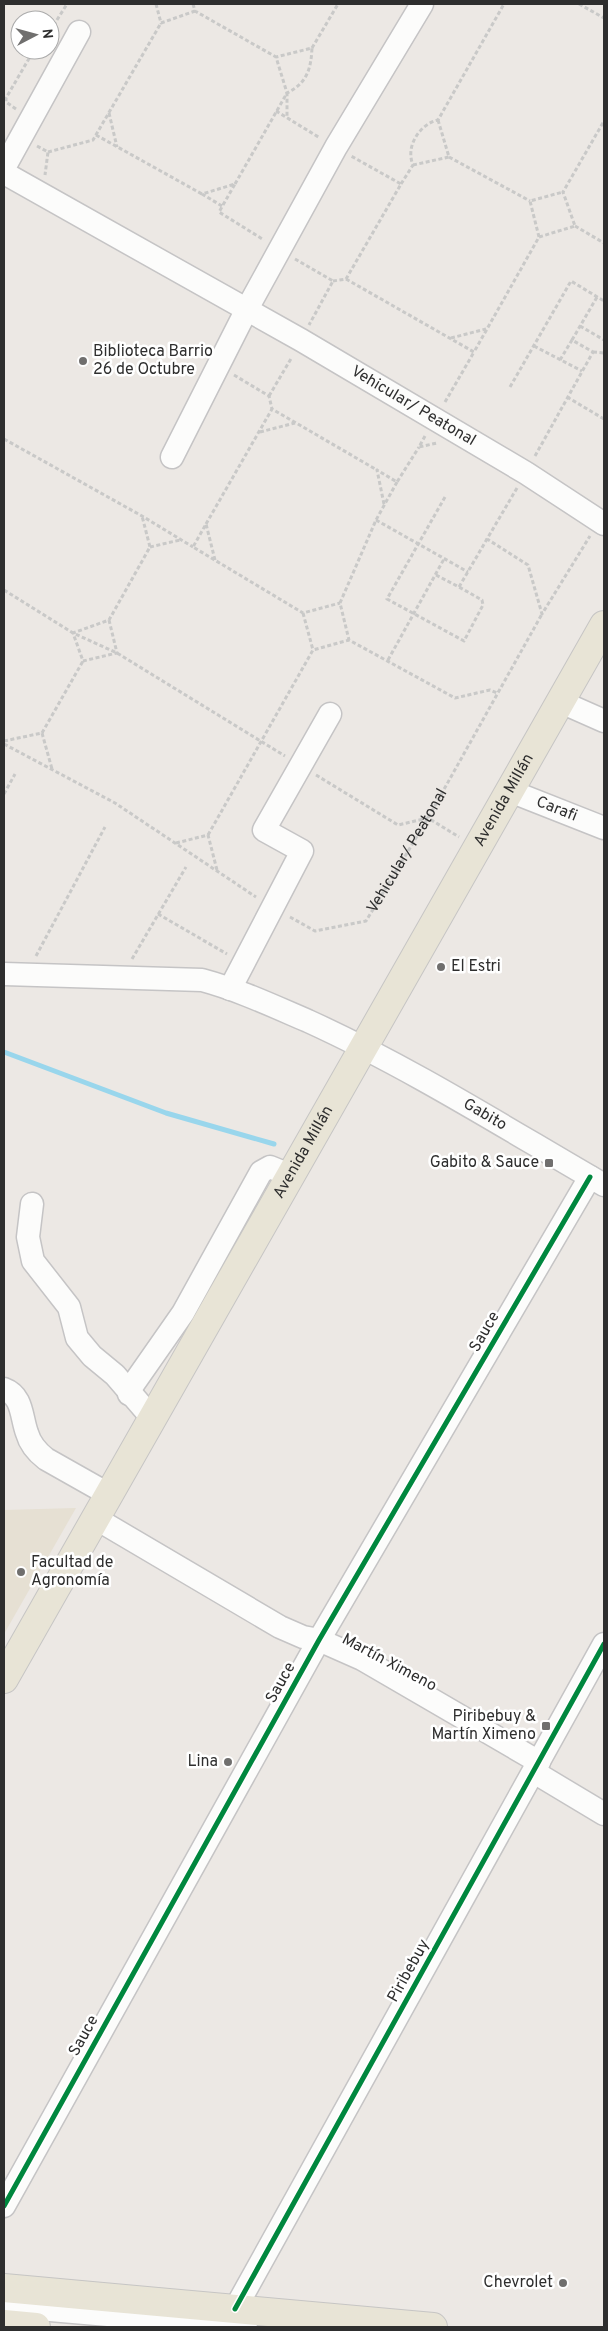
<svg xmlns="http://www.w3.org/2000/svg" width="608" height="2331" font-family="Overpass,sans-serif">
  <rect width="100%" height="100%" fill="#ece8e4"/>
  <path fill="#e6e0d3" d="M 75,1508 L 76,1508 L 4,1634 L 4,1510 Z"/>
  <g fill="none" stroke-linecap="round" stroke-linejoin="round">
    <path stroke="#99d6ec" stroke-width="5" d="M 4,1052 L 166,1113 L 274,1144"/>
    <g stroke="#c5c4c5" stroke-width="25">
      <g id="minor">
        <path d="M 4,168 L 79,32"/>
        <path id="s2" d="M 4,173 L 301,340 L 526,473 L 604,524"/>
        <path d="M 172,457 L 247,309 L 336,147 L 422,4"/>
        <path d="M 561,702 L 604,721"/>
        <path id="s3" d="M 510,791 L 604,828"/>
        <path id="s4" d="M 4,974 L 202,980 C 239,990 273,1006 308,1021 C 411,1068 507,1129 604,1185"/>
        <path d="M 230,989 L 302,851 L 264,830 L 330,714"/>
        <path d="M 32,1204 L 28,1237 L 33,1261 L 69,1307 L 77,1338 L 92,1356 L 115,1375 L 152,1418"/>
        <path d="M 4,1389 C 23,1396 21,1417 27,1433 C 30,1444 37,1452 46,1459 L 108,1494"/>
        <path d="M 129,1394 L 132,1386 L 183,1313 L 261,1172 L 270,1167 L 292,1176"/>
        <path d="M 95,1518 L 280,1627 L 303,1637 L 319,1640 L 362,1659 L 539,1762"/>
        <path d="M 534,1772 L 604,1814"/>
        <path d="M 4,2206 L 319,1640 L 590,1177"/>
        <path d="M 4,2306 L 246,2327"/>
        <path d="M 235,2309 L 604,1644"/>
      </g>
    </g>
    <g stroke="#c6c5c4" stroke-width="30">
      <g id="major">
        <path id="s5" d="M 4,1679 L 604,625"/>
        <path d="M 4,2288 L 433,2327"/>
        <path d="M 4,2324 L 36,2327"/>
      </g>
    </g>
    <g stroke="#c9c9c8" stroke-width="3" stroke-dasharray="4 2.5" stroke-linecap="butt">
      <path d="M 156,4 L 161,23 L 195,11"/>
      <path d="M 193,4 L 195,11 L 276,57 L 287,93 C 307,83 311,69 312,48 L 276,57"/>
      <path d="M 579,4 L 604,18"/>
      <path d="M 50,31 L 67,4"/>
      <path d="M 312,48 L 338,4"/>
      <path d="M 16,109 L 6,102 L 6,98 L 34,50"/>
      <path d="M 276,111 L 320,138"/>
      <path d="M 109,113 L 117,147"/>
      <path d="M 96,135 L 202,194"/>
      <path d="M 37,146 L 48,152 L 45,175"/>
      <path d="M 48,152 L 93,140 L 161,23"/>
      <path d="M 449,157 L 530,201"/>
      <path d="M 413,165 L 449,157 L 438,120"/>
      <path d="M 235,184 L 287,93 L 287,117"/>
      <path d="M 401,184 L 413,165 C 405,146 420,124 438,120 L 504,4"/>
      <path d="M 222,206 L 202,194 L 235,184 L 219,212 L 264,240"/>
      <path d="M 575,226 L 604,243"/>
      <path d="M 539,237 L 530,201 L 563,192"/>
      <path d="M 295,259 L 333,281 L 309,325"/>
      <path d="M 346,279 L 474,352 L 539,237 L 575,226 L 563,192 L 604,121"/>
      <path d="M 333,281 L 346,279 L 401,184 L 351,156"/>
      <path d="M 580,326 L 604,340"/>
      <path d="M 451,338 L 486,329"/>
      <path d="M 572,340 L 597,297"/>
      <path d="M 534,346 L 582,371"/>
      <path d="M 593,352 L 604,353"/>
      <path d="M 234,375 L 269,396 L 272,409"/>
      <path d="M 510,387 L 571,281 L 604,301"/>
      <path d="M 269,396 L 292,357"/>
      <path d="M 567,397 L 604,419"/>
      <path d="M 445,402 L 474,352"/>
      <path d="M 260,432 L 295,423"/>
      <path d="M 425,436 L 419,447 L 437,443"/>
      <path d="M 4,439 L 142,516 L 193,547"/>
      <path d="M 535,456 L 593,352 L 572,340 L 560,360"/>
      <path d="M 397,482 L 376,520 L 340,603 L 349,640 L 455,698 L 490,690 L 497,693"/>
      <path d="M 517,488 L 487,539 L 528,565 L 542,614 L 590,536"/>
      <path d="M 445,497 L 387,599 L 464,641 L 483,605 L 482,600 L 459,587"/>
      <path d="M 384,504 L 377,470 L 397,482 L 419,447"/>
      <path d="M 376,520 L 468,572"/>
      <path d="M 206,524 L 272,409 L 377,470"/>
      <path d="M 150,547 L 180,540"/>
      <path d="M 215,560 L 206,524 L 193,547 L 303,613 L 340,603"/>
      <path d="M 436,575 L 459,587 L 487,539"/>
      <path d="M 4,590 L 73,633 L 117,653 L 285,756"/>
      <path d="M 303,613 L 313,650"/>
      <path d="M 109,620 L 117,653 L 83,661 L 73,633 L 109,620 L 150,547 L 142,516"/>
      <path d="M 388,660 L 444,559"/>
      <path d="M 42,733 L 83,661"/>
      <path d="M 4,741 L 42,733 L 52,769"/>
      <path d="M 4,744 L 115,803 L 256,897"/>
      <path d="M 316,775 L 398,825 L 428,818 L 459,837"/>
      <path d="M 4,794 L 15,774"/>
      <path d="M 208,835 L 313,650 L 349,640"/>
      <path d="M 176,843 L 208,835 L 217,870"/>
      <path d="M 158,914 L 227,954"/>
      <path id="s1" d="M 290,917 L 315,931 L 366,921 L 428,818 L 542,614"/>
      <path d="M 36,956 L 105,827"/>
      <path d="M 132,959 L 186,867"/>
    </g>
    <use href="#minor" stroke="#fcfcfb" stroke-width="22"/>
    <use href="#major" stroke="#e8e4d6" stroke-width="28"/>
    <g stroke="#fff" stroke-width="8">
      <path id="cycleway" d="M 4,2206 L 319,1640 L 590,1177
        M 235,2309 L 604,1644"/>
    </g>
    <use href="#cycleway" stroke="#00873e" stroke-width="5"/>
  </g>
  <g fill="#706f6e" stroke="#fff" stroke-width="2">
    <circle cx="83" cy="361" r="5"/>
    <circle cx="441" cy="967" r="5"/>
    <rect x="544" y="1158" width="10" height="10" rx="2.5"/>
    <circle cx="21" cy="1572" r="5"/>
    <rect x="541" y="1721" width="10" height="10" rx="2.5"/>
    <circle cx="228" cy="1762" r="5"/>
    <circle cx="563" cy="2283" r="5"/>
  </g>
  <g text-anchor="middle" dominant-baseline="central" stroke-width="5" stroke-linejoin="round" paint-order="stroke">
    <g font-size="16" fill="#2e2e2e" stroke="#fff" text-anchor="end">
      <text x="93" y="352" text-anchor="start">Biblioteca Barrio<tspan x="93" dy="18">26 de Octubre</tspan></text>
      <text x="451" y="967" text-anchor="start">El Estri</text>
      <text x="539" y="1163">Gabito &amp; Sauce</text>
      <text x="31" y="1563" text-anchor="start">Facultad de<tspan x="31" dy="18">Agronomía</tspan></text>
      <text x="536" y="1717">Piribebuy &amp;<tspan x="536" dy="18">Martín Ximeno</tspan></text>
      <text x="218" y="1762">Lina</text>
      <text x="553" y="2283">Chevrolet</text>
    </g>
    <g font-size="16" fill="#2e2e2e" stroke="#fff">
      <text stroke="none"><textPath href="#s2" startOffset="471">Vehicular/ Peatonal</textPath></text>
      <text stroke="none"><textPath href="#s5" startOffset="1011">Avenida Millán</textPath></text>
      <text stroke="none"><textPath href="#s3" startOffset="50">Carafi</textPath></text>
      <text stroke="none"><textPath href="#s1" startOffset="162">Vehicular/ Peatonal</textPath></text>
      <text stroke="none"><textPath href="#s4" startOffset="512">Gabito</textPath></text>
      <text stroke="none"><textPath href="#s5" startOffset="606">Avenida Millán</textPath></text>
      <text transform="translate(485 1332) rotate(-60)">Sauce</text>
      <text transform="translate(389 1663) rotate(28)">Martín Ximeno</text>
      <text transform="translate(281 1683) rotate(-61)">Sauce</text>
      <text transform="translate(409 1971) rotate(-61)">Piribebuy</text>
      <text transform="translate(84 2036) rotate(-61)">Sauce</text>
    </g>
  </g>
  <rect width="608" height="2331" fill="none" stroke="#2e2e2e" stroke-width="10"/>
  <g transform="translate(35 35) rotate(84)"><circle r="24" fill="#ffffff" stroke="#ababab"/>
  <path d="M0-4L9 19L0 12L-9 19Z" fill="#706f6e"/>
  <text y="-8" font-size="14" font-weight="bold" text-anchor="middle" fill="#2e2e2e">N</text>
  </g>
</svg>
